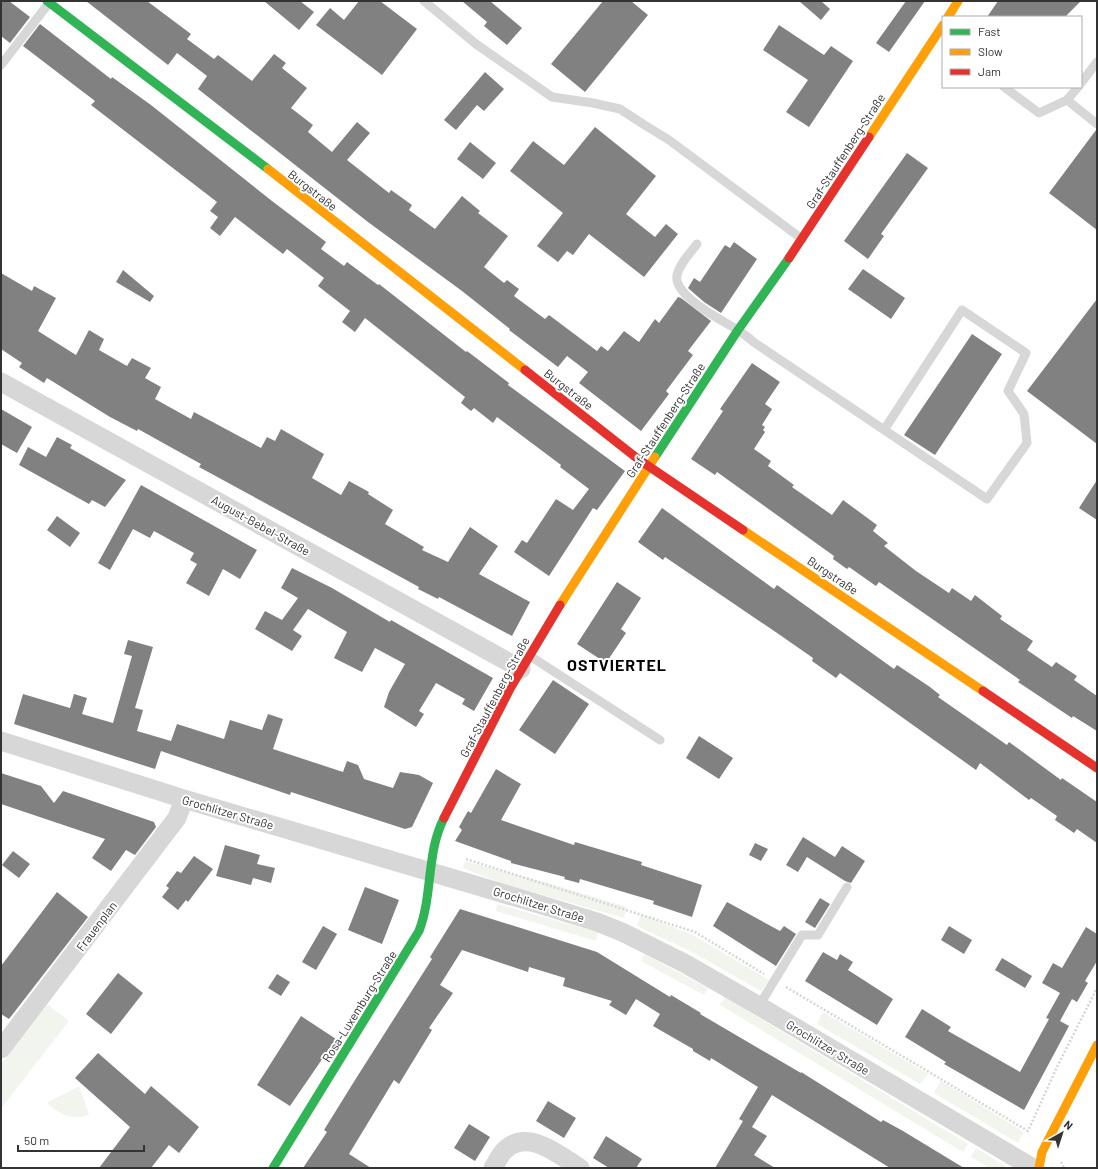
<svg xmlns="http://www.w3.org/2000/svg" width="1098" height="1169" font-family="Barlow,sans-serif">
  <rect width="100%" height="100%" fill="#fff"/>
  <path fill="#f1f5ed" d="M 465,861 L 548,883 L 627,907 L 624,918 L 501,883 L 463,868 Z
    M 497,904 L 598,932 L 596,941 L 496,911 Z
    M 641,914 L 693,935 L 769,980 L 761,991 L 692,952 L 637,926 Z
    M 644,954 L 708,988 L 704,995 L 641,961 Z
    M 725,997 L 968,1144 L 963,1152 L 720,1005 Z
    M 47,1004 L 69,1021 L 2,1107 L 1,1064 Z
    M 823,1012 L 928,1074 L 920,1084 L 817,1024 Z
    M 941,1081 L 1024,1132 L 1018,1143 L 934,1093 Z
    M 79,1086 L 89,1115 C 73,1121 59,1114 47,1103 Z
    M 976,1148 L 1005,1166 L 1004,1168 L 990,1168 L 971,1157 Z"/>
  <path fill="#818181" d="M 1,1 L 9,1 L 30,17 L 10,43 L 1,36 Z
    M 86,1 L 147,1 L 191,34 L 187,39 L 214,59 L 218,55 L 252,81 L 274,54 L 286,63 L 282,68 L 307,88 L 291,108 L 313,125 L 308,132 L 332,152 L 357,122 L 370,133 L 347,160 L 389,193 L 391,190 L 412,205 L 409,210 L 435,229 L 462,196 L 480,211 L 478,213 L 508,236 L 484,267 L 504,283 L 507,280 L 519,289 L 514,296 L 545,319 L 549,315 L 597,351 L 601,346 L 608,351 L 624,331 L 639,342 L 655,319 L 659,323 L 678,297 L 681,298 L 711,321 L 688,351 L 693,355 L 666,391 L 669,394 L 641,431 L 579,383 L 588,372 L 567,356 L 558,367 L 509,330 L 510,329 L 462,291 L 368,222 L 198,89 L 207,76 L 177,53 L 168,65 Z
    M 264,1 L 300,1 L 314,12 L 299,30 Z
    M 359,1 L 380,1 L 417,29 L 382,75 L 316,25 L 330,8 L 344,20 Z
    M 462,1 L 490,1 L 522,28 L 507,45 L 484,26 L 487,22 Z
    M 603,1 L 631,1 L 648,15 L 585,92 L 551,64 Z
    M 799,1 L 821,1 L 830,9 L 821,20 Z
    M 906,1 L 925,1 L 889,52 L 876,43 Z
    M 998,1 L 1081,1 L 1065,17 L 987,17 Z
    M 40,24 L 111,79 L 112,77 L 151,105 L 272,201 L 326,242 L 321,249 L 344,266 L 347,262 L 378,285 L 379,284 L 466,352 L 467,351 L 509,383 L 508,385 L 625,471 L 597,510 L 593,508 L 549,576 L 514,552 L 522,540 L 527,543 L 556,499 L 573,510 L 589,489 L 560,467 L 561,465 L 497,417 L 493,423 L 474,408 L 471,411 L 461,403 L 465,397 L 365,318 L 355,332 L 342,322 L 350,311 L 318,286 L 324,278 L 287,249 L 283,254 L 235,217 L 220,236 L 210,228 L 218,217 L 210,211 L 217,202 L 91,105 L 95,101 L 23,46 Z
    M 779,25 L 824,55 L 831,46 L 853,61 L 809,127 L 786,112 L 808,80 L 763,50 Z
    M 485,72 L 504,89 L 484,111 L 477,105 L 456,130 L 444,120 Z
    M 595,127 L 656,176 L 626,214 L 655,237 L 666,224 L 678,234 L 644,277 L 589,234 L 573,255 L 567,251 L 558,262 L 537,246 L 563,213 L 510,171 L 533,141 L 564,165 Z
    M 1096,130 L 1097,130 L 1097,230 L 1049,193 Z
    M 470,142 L 496,163 L 483,179 L 457,159 Z
    M 907,153 L 928,168 L 881,234 L 884,236 L 868,259 L 844,241 Z
    M 734,242 L 757,259 L 721,313 L 704,302 L 688,288 L 694,278 L 700,282 L 725,245 L 730,248 Z
    M 863,269 L 905,298 L 891,319 L 848,289 Z
    M 123,270 L 154,296 L 150,302 L 116,282 Z
    M 1,273 L 32,291 L 34,286 L 56,298 L 38,331 L 76,355 L 89,330 L 104,339 L 99,350 L 127,366 L 132,358 L 151,368 L 145,378 L 161,387 L 155,399 L 191,419 L 194,412 L 261,448 L 267,437 L 275,441 L 281,429 L 324,454 L 312,478 L 341,495 L 349,481 L 369,492 L 368,494 L 393,510 L 385,524 L 424,547 L 422,550 L 448,562 L 470,527 L 483,536 L 498,546 L 479,574 L 530,602 L 512,636 L 439,597 L 438,599 L 418,589 L 419,587 L 355,552 L 199,467 L 201,464 L 138,429 L 137,431 L 110,417 L 47,378 L 44,383 L 19,367 L 22,363 L 1,349 Z
    M 1097,299 L 1097,444 L 1027,391 Z
    M 972,334 L 1002,354 L 935,455 L 904,435 Z
    M 752,363 L 780,382 L 765,404 L 772,409 L 762,425 L 765,427 L 763,430 L 765,432 L 754,449 L 771,461 L 768,466 L 794,485 L 792,487 L 832,515 L 843,500 L 877,525 L 873,531 L 888,543 L 884,546 L 916,571 L 949,593 L 952,588 L 971,601 L 975,595 L 1002,616 L 1000,619 L 1033,641 L 1027,650 L 1052,667 L 1056,662 L 1077,676 L 1074,680 L 1097,696 L 1097,731 L 1073,716 L 1072,718 L 1018,682 L 1020,680 L 879,582 L 876,586 L 849,567 L 847,569 L 833,559 L 834,556 L 717,472 L 715,475 L 691,459 L 723,411 L 720,409 Z
    M 1,409 L 32,427 L 17,453 L 1,444 Z
    M 57,437 L 72,445 L 70,448 L 126,480 L 105,507 L 92,500 L 89,504 L 19,465 L 28,447 L 46,457 Z
    M 1097,480 L 1097,520 L 1079,508 Z
    M 141,485 L 257,550 L 240,579 L 223,569 L 209,596 L 186,583 L 197,564 L 190,560 L 194,553 L 154,531 L 150,538 L 133,529 L 110,570 L 98,563 Z
    M 662,508 L 774,589 L 777,585 L 894,669 L 897,665 L 930,687 L 940,695 L 938,697 L 1007,745 L 1009,742 L 1061,780 L 1062,778 L 1097,802 L 1097,843 L 1077,829 L 1074,833 L 1055,820 L 1057,816 L 1031,798 L 1029,800 L 980,763 L 976,770 L 840,673 L 836,678 L 812,661 L 813,658 L 780,635 L 665,557 L 663,560 L 638,542 Z
    M 57,516 L 80,533 L 70,547 L 47,530 Z
    M 292,568 L 332,588 L 390,622 L 391,620 L 493,678 L 474,711 L 462,704 L 465,699 L 436,683 L 419,711 L 424,714 L 416,727 L 384,707 L 389,692 L 405,664 L 375,648 L 362,672 L 334,658 L 347,632 L 308,609 L 293,630 L 302,636 L 292,651 L 255,629 L 265,611 L 282,620 L 298,598 L 281,588 Z
    M 617,582 L 641,598 L 621,629 L 626,633 L 606,663 L 577,644 Z
    M 128,640 L 153,647 L 135,708 L 143,710 L 137,731 L 171,741 L 177,724 L 224,739 L 230,720 L 262,730 L 268,714 L 283,719 L 273,749 L 343,772 L 347,761 L 358,765 L 364,779 L 393,788 L 400,772 L 419,775 L 433,783 L 412,827 L 405,829 L 291,792 L 290,795 L 161,751 L 155,769 L 14,724 L 23,694 L 70,708 L 74,694 L 87,698 L 82,714 L 113,723 L 132,656 L 124,654 Z
    M 553,680 L 589,704 L 555,754 L 519,730 Z
    M 699,736 L 733,758 L 719,779 L 686,758 Z
    M 496,769 L 521,784 L 501,820 L 574,845 L 575,842 L 642,862 L 641,865 L 702,885 L 692,917 L 653,904 L 654,901 L 580,879 L 579,883 L 564,879 L 565,877 L 511,863 L 511,861 L 455,841 L 462,830 L 459,827 L 468,811 L 471,813 Z
    M 1,773 L 41,786 L 54,803 L 63,791 L 154,822 L 156,827 L 135,855 L 126,850 L 111,871 L 92,858 L 105,839 L 1,804 Z
    M 803,837 L 835,857 L 842,846 L 865,861 L 851,883 L 845,881 L 807,857 L 798,872 L 786,865 Z
    M 755,843 L 768,849 L 761,861 L 749,855 Z
    M 225,845 L 260,855 L 257,864 L 275,868 L 271,883 L 253,878 L 251,885 L 216,876 Z
    M 13,851 L 30,864 L 19,878 L 2,865 Z
    M 194,856 L 213,869 L 188,902 L 186,900 L 178,910 L 162,897 L 169,888 L 166,886 L 177,871 L 181,873 Z
    M 365,887 L 399,900 L 382,944 L 348,930 Z
    M 57,892 L 88,917 L 9,1019 L 1,1014 L 1,966 Z
    M 820,898 L 830,904 L 815,928 L 805,922 Z
    M 727,902 L 780,931 L 784,926 L 796,934 L 776,966 L 713,926 Z
    M 460,909 L 597,952 L 670,997 L 671,995 L 701,1013 L 700,1014 L 801,1073 L 801,1072 L 881,1122 L 883,1120 L 903,1131 L 964,1168 L 890,1168 L 772,1095 L 752,1127 L 767,1136 L 754,1155 L 775,1168 L 715,1168 L 743,1121 L 739,1119 L 758,1087 L 711,1058 L 710,1061 L 693,1051 L 693,1049 L 653,1026 L 660,1014 L 636,999 L 626,1015 L 609,1005 L 612,1001 L 563,986 L 565,978 L 529,967 L 528,972 L 462,950 L 440,985 L 453,993 L 429,1028 L 432,1030 L 399,1084 L 394,1080 L 349,1154 L 371,1168 L 303,1168 L 327,1132 L 324,1130 L 355,1080 L 432,959 L 430,957 Z
    M 323,926 L 337,934 L 316,970 L 302,962 Z
    M 949,926 L 972,940 L 964,954 L 941,940 Z
    M 1086,927 L 1097,934 L 1097,961 L 1085,981 L 1088,983 L 1077,1002 L 1072,999 L 1060,1021 L 1069,1026 L 1024,1110 L 944,1064 L 946,1062 L 905,1037 L 922,1009 L 951,1027 L 948,1031 L 1020,1072 L 1049,1019 L 1046,1018 L 1060,993 L 1042,983 L 1053,963 L 1062,968 Z
    M 823,952 L 837,960 L 840,954 L 853,962 L 848,970 L 893,999 L 877,1025 L 805,981 Z
    M 1002,958 L 1032,976 L 1025,988 L 995,970 Z
    M 118,973 L 143,993 L 111,1034 L 86,1014 Z
    M 277,974 L 290,982 L 281,996 L 268,988 Z
    M 301,1016 L 336,1039 L 290,1106 L 257,1085 Z
    M 98,1053 L 145,1094 L 151,1086 L 199,1127 L 179,1153 L 169,1145 L 151,1168 L 99,1168 L 130,1127 L 75,1078 Z
    M 548,1101 L 576,1118 L 564,1138 L 536,1121 Z
    M 469,1124 L 490,1137 L 475,1161 L 454,1148 Z
    M 606,1136 L 642,1159 L 636,1168 L 609,1168 L 593,1158 Z"/>
  <g fill="none" stroke-linecap="round" stroke-linejoin="round">
    <path stroke="#d6d6d6" stroke-width="2.5" stroke-dasharray="2 2" stroke-linecap="butt" d="M 466,859 L 695,932 L 764,974
      M 786,987 L 1028,1131 L 1057,1067 L 1097,988
      M 1061,1162 L 1064,1168"/>
    <path stroke="#d7d7d7" stroke-width="9" d="M 424,1 L 476,44 L 552,97 L 593,103 L 620,109 L 643,124 L 669,140 L 802,239
      M 1,65 L 49,3
      M 1081,83 L 1097,62
      M 1004,87 L 1039,113 L 1067,100 L 1097,124
      M 1067,100 L 1078,87
      M 697,244 C 690,253 680,263 677,275 C 673,296 723,321 738,330 C 744,334 750,339 755,343 L 987,499 L 1027,443 L 1024,414 L 1008,391 L 1026,353 L 962,310 L 884,430
      M 530,656 L 660,740
      M 759,1006 L 802,935 L 818,935 L 847,887"/>
    <path stroke="#d7d7d7" stroke-width="19" d="M 1,382 L 521,669
      M 1,741 L 184,799 L 532,902 L 597,922 L 622,932 L 686,964 L 759,1006 L 1033,1168
      M 1,1049 L 177,818 L 184,799
      M 493,1168 C 496,1163 499,1157 503,1152 C 526,1126 559,1155 580,1168"/>
    <path stroke="#30b455" stroke-width="9" d="M 47,1 L 268,169
      M 655,457 L 738,330 L 789,258
      M 273,1168 L 419,931 C 433,895 426,853 444,818"/>
    <path stroke="#ff9f0a" stroke-width="9" d="M 948,17 L 958,1
      M 869,137 L 943,25
      M 268,169 L 525,370
      M 743,530 L 983,691
      M 560,605 L 655,457
      M 1039,1168 L 1042,1152 L 1097,1045"/>
    <path stroke="#e5322d" stroke-width="9" d="M 789,258 L 869,137
      M 525,370 L 638,459 L 743,530
      M 983,691 L 1097,768
      M 444,818 L 511,687 L 560,605"/>
  </g>
  <g text-anchor="middle" dominant-baseline="central" stroke-width="4" stroke-linejoin="round" paint-order="stroke">
    <g font-size="12" fill="#333" stroke="#fff">
      <text transform="translate(845 151) rotate(-57)">Graf-Stauffenberg-Straße</text>
      <text transform="translate(313 190) rotate(38)">Burgstraße</text>
      <text transform="translate(569 389) rotate(38)">Burgstraße</text>
      <text transform="translate(665 420) rotate(-57)">Graf-Stauffenberg-Straße</text>
      <text transform="translate(261 525) rotate(29)">August-Bebel-Straße</text>
      <text transform="translate(833 575) rotate(34)">Burgstraße</text>
      <text transform="translate(494 697) rotate(-62)">Graf-Stauffenberg-Straße</text>
      <text transform="translate(228 812) rotate(16)">Grochlitzer Straße</text>
      <text transform="translate(539 904) rotate(17)">Grochlitzer Straße</text>
      <text transform="translate(96 926) rotate(-53)">Frauenplan</text>
      <text transform="translate(359 1006) rotate(-58)">Rosa-Luxemburg-Straße</text>
      <text transform="translate(828 1047) rotate(31)">Grochlitzer Straße</text>
    </g>
    <g font-size="16" font-weight="bold" letter-spacing="1" fill="#000" stroke="#fff">
      <text x="617" y="664">OSTVIERTEL</text>
    </g>
  </g>
  <rect width="1098" height="1169" fill="none" stroke="#333333" stroke-width="4"/>
  <rect x="942" y="16" width="140" height="72" fill="#ffffff" stroke="#adadad"/>
  <rect x="950" y="29" width="20" height="6" fill="#30b455" stroke="#adadad"/>
  <text x="978" y="36" font-size="12" fill="#333333">Fast</text>
  <rect x="950" y="49" width="20" height="6" fill="#ff9f0a" stroke="#adadad"/>
  <text x="978" y="56" font-size="12" fill="#333333">Slow</text>
  <rect x="950" y="69" width="20" height="6" fill="#e5322d" stroke="#adadad"/>
  <text x="978" y="76" font-size="12" fill="#333333">Jam</text>
  <g transform="translate(1062 1133) rotate(39)" stroke="#ffffff" stroke-width="3" paint-order="stroke">
  <path d="M0-3L7 15L0 10L-7 15Z" fill="#333333"/>
  <text y="-6" font-size="11" font-weight="bold" text-anchor="middle" fill="#333333">N</text>
  </g>
  <path d="M18 1145v6h126v-6" fill="none" stroke="#333333" stroke-width="2"/>
  <text x="24" y="1145" font-size="12" fill="#333333" stroke="#ffffff" stroke-width="3" paint-order="stroke">50 m</text>
</svg>
